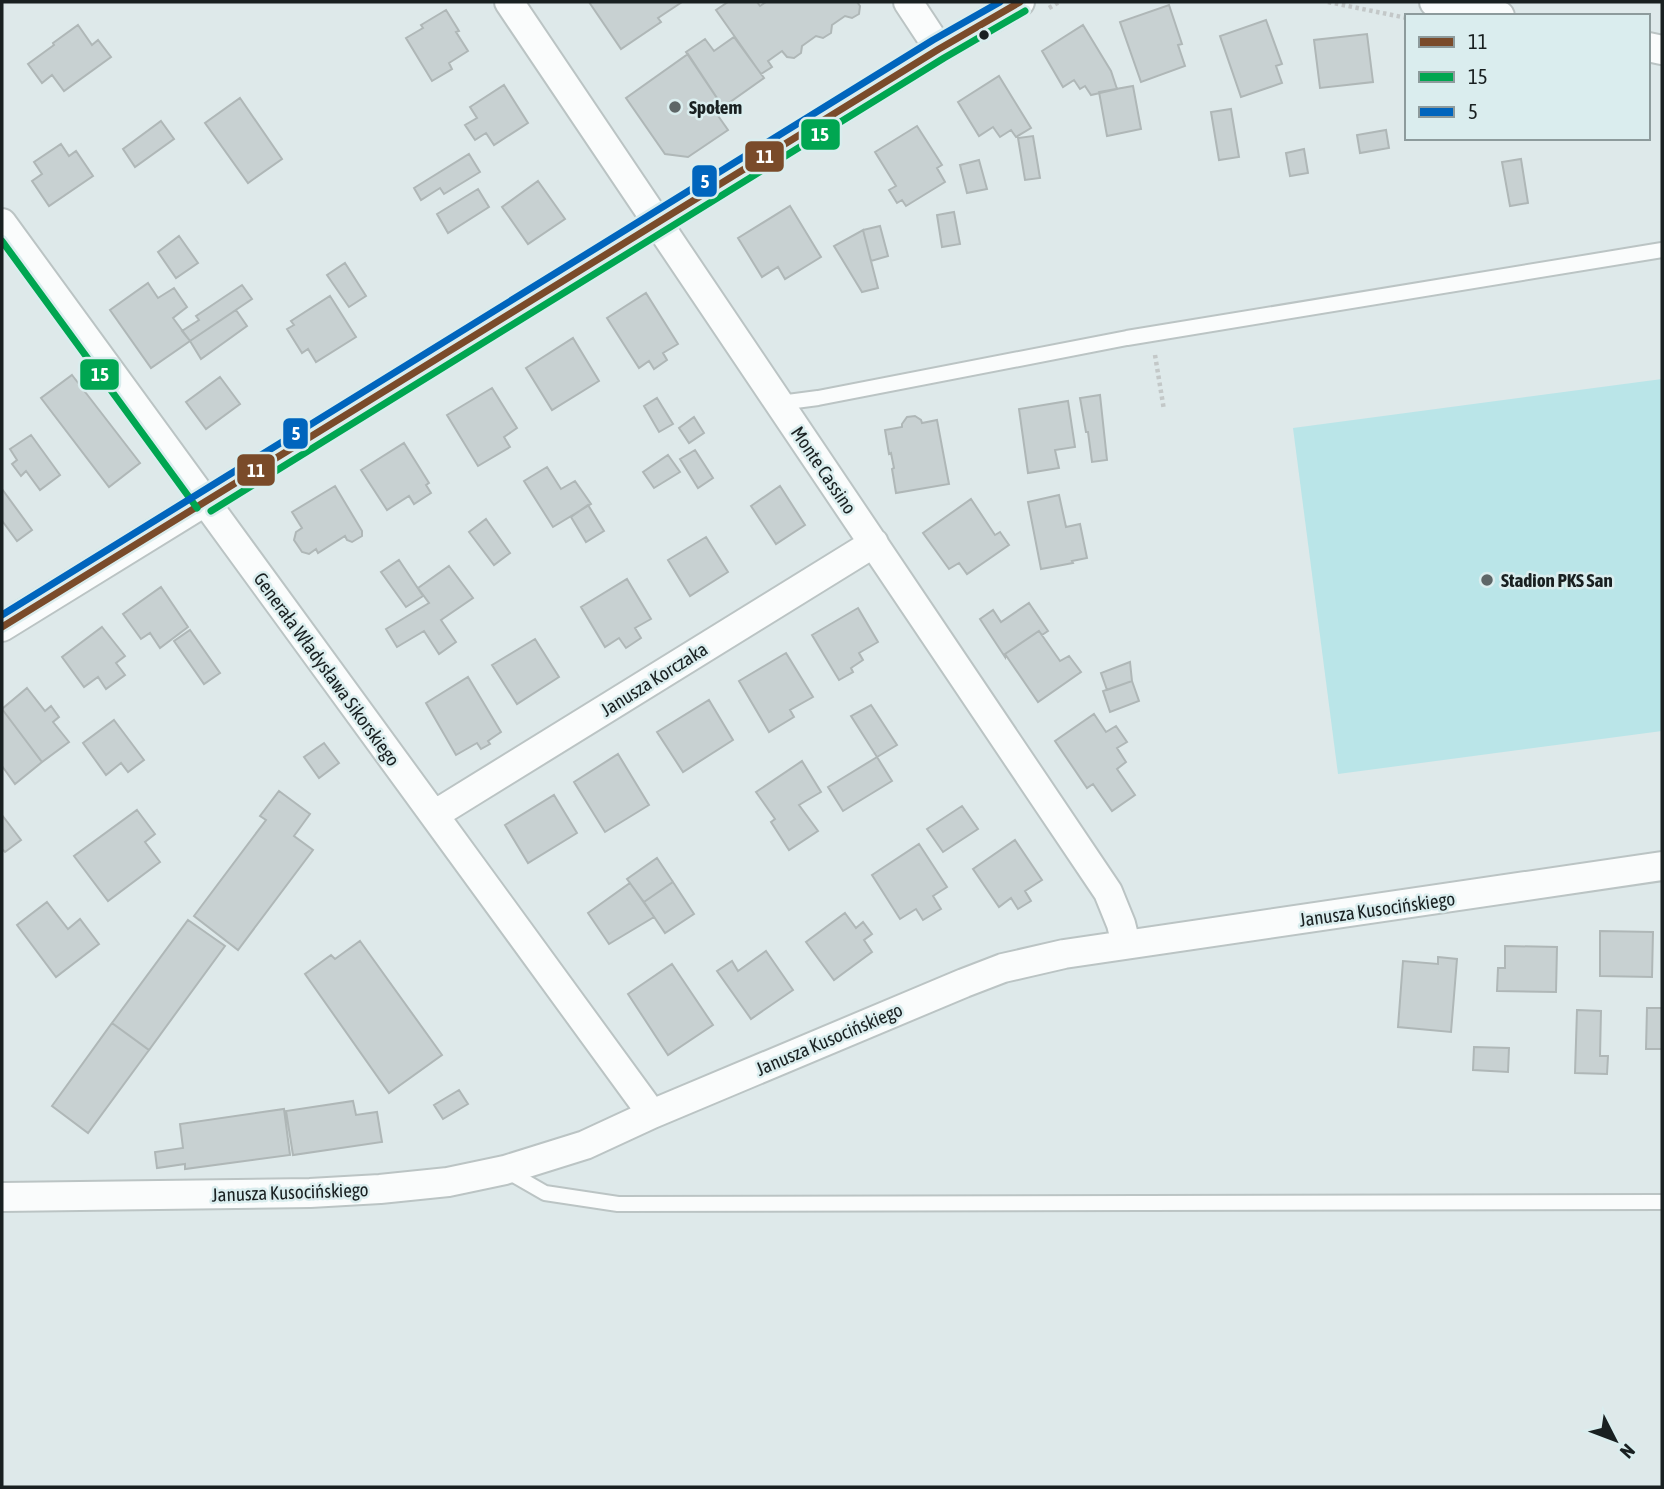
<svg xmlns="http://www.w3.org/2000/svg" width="1664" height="1489" font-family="'Asap Condensed',sans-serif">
  <rect width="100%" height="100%" fill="#dee9ea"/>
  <path fill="#bae5e8" d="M 1662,379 L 1662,731 L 1338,774 L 1293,428 Z"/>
  <path fill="#c8d1d2" stroke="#afb7b7" stroke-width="2" d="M 589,2 L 682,2 L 658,18 L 661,22 L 621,49 Z
    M 728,2 L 757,2 L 760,6 L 766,2 L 857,2 L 860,6 L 859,14 L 852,18 L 845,16 L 832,25 L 831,33 L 823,38 L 816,36 L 802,46 L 801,53 L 794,58 L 787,57 L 782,51 L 768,61 L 772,67 L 761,74 L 716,10 Z
    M 1169,5 L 1182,44 L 1178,45 L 1185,66 L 1141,82 L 1120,22 Z
    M 446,10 L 459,31 L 456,32 L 468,51 L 449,63 L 452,69 L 432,81 L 406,38 L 423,28 L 421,25 Z
    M 1266,20 L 1282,64 L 1276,66 L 1282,83 L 1241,97 L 1220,36 Z
    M 78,25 L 92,45 L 98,40 L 111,57 L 64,91 L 52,75 L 42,83 L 28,64 L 54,45 L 53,43 Z
    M 1083,25 L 1111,71 L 1117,89 L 1091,95 L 1085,86 L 1080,89 L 1074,80 L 1063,87 L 1042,51 Z
    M 1367,34 L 1373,82 L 1320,88 L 1314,40 Z
    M 734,37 L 764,78 L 723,107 L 686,52 L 705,39 L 714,51 Z
    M 688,54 L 721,104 L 714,110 L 728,130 L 688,157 L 665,154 L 626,98 Z
    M 999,76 L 1031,128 L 1016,137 L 1011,130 L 1000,137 L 993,127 L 979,136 L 958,102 Z
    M 504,85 L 528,123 L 494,145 L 486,133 L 475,140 L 465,125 L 477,118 L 470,107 Z
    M 1133,86 L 1141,129 L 1107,136 L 1099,92 Z
    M 240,98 L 282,159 L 248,183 L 205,123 Z
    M 1231,109 L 1239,157 L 1219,160 L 1211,112 Z
    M 161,121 L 174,139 L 135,167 L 123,149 Z
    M 917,126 L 942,165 L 937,168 L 945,182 L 906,206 L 902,200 L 897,203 L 889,190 L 896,186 L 875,152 Z
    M 1386,130 L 1389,148 L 1360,153 L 1357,135 Z
    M 1033,136 L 1040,178 L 1025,180 L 1018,138 Z
    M 61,144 L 69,156 L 76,151 L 93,176 L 49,206 L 32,181 L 42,174 L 34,162 Z
    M 1304,149 L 1308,173 L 1290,176 L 1286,153 Z
    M 469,154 L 480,172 L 444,194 L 440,188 L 421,200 L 414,188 Z
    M 1521,159 L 1528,203 L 1510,206 L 1502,162 Z
    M 979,160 L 987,189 L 967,193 L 960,165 Z
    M 538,181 L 565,219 L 528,244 L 502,207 Z
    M 478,189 L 489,207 L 448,233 L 437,214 Z
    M 790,206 L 821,257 L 785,279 L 778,267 L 762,277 L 738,238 Z
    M 954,212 L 960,244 L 942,247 L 937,215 Z
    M 880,226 L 888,256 L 871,261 L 863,230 Z
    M 863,230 L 878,288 L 862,292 L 834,246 Z
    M 179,236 L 198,263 L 176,278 L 158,252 Z
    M 345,263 L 366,296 L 349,307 L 327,275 Z
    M 148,283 L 158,298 L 174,288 L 187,307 L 173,318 L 190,341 L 151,368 L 110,310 Z
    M 242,285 L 252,299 L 190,341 L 182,331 L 199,320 L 196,316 Z
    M 646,293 L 678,344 L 663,353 L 667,360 L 654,369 L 649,361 L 639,368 L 607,318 Z
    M 330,296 L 356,337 L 316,362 L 308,349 L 302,353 L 287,329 L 294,325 L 291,321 Z
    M 236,310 L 247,326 L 201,359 L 190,341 Z
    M 573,338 L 599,381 L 552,410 L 526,368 Z
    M 72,375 L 140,463 L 109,487 L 41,398 Z
    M 220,377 L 240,404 L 206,429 L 186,402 Z
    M 492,388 L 517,428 L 504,437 L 510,447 L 478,466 L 447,415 Z
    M 1100,395 L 1107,460 L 1092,462 L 1088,432 L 1086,432 L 1080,398 Z
    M 657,398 L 673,424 L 659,432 L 644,406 Z
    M 1068,401 L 1075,447 L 1055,450 L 1059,468 L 1028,473 L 1019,409 Z
    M 915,416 L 921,420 L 922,423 L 937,420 L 949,484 L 896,493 L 892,469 L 894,468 L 891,453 L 889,454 L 885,430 L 902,427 L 902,424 L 907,417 Z
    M 694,417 L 704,433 L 689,443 L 679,428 Z
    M 31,435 L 60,475 L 40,490 L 26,471 L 21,476 L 12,464 L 17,460 L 10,449 Z
    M 404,443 L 429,483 L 426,485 L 431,493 L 414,504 L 409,496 L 387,510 L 361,470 Z
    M 695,450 L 713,478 L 698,488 L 680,459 Z
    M 668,455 L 680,472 L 654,488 L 643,472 Z
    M 547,467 L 561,489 L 575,481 L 591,504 L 553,527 L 524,481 Z
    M 335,486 L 362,531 L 362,536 L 352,542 L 347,540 L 345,536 L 318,553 L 316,549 L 309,554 L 302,552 L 294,540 L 296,532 L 302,528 L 292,512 Z
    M 780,486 L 805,525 L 776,544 L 751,506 Z
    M 2,489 L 32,530 L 17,541 L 3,522 L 2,523 Z
    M 1059,495 L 1066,527 L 1080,524 L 1087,558 L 1072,561 L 1073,563 L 1041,569 L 1028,502 Z
    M 971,499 L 995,535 L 1000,532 L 1009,545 L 967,574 L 959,563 L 949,569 L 923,533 Z
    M 588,505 L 604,531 L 586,542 L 571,517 Z
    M 486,519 L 510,553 L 494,565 L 469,532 Z
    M 706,537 L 728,572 L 690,596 L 668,560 Z
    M 399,560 L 423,596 L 406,607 L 381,572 Z
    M 449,566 L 473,598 L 441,620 L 456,642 L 439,654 L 424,631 L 397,647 L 386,629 L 429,603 L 418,588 Z
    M 627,579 L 651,619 L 635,628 L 641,638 L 626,648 L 619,638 L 605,647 L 581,607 Z
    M 161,587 L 188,627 L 160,648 L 150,633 L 141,639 L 123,614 Z
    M 1029,603 L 1048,631 L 1042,635 L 1039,631 L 1005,654 L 1005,657 L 980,619 L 993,610 L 1001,622 Z
    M 858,608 L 878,642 L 859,653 L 863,660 L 851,668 L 853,672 L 839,680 L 812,635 Z
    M 102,627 L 125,656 L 116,663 L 125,675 L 106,689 L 98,677 L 84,687 L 62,657 Z
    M 190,630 L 220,673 L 204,684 L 174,641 Z
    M 1039,631 L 1060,661 L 1069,656 L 1081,672 L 1038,702 L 1005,654 Z
    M 535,639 L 559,677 L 517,704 L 492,665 Z
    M 786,653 L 813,697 L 790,710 L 794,717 L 769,732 L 739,681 Z
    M 1130,662 L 1132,681 L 1107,690 L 1101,673 Z
    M 468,677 L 501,732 L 488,741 L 490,744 L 481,749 L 477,743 L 456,755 L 426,703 Z
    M 1132,681 L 1139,701 L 1110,712 L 1103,691 Z
    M 27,688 L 45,711 L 51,706 L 59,717 L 53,722 L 69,742 L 42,762 L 2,709 Z
    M 709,700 L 733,740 L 683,772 L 657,732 Z
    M 871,705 L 897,745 L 877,757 L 851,716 Z
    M 2,709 L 42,762 L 15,784 L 2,766 Z
    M 1094,714 L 1106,732 L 1116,726 L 1127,742 L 1117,748 L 1126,762 L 1117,769 L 1135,795 L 1112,811 L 1093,784 L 1087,788 L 1055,741 Z
    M 114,720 L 144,760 L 128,772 L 121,763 L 106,775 L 83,743 Z
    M 324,743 L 339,763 L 319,778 L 304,757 Z
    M 618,754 L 649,805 L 605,832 L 574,782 Z
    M 877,757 L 892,781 L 843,811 L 828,787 Z
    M 802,761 L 821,792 L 799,805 L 818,831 L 789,850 L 771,822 L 775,819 L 756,792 Z
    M 279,791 L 310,814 L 294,836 L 313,850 L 238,950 L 194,916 L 266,820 L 260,816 Z
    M 554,795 L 577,833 L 528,863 L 505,825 Z
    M 962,806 L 978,829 L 943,852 L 927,829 Z
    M 137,810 L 155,834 L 145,842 L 160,862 L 108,901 L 74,856 Z
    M 2,815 L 21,840 L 5,852 L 2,849 Z
    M 1015,840 L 1042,880 L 1025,891 L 1031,901 L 1018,909 L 1011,898 L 999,907 L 973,869 Z
    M 919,844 L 947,887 L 933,896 L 941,909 L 923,920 L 916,909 L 900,919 L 872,875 Z
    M 657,858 L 673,882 L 644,902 L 627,879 Z
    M 673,882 L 694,914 L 665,933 L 644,902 Z
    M 630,883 L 654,917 L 609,944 L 588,913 Z
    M 47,902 L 68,929 L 80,919 L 99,944 L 56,977 L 17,925 Z
    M 845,913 L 856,928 L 863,922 L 872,934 L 864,940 L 872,952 L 834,980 L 806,942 Z
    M 188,920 L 225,946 L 149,1050 L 112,1023 Z
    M 1600,931 L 1653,932 L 1652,977 L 1600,976 Z
    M 360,941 L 442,1055 L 389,1093 L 305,974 L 331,955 L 335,959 Z
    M 1505,946 L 1557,947 L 1556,992 L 1497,991 L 1498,968 L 1505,968 Z
    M 766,951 L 793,990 L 751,1019 L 717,971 L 732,961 L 738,971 Z
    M 1438,957 L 1457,959 L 1451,1032 L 1398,1027 L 1403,961 L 1438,964 Z
    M 672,964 L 713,1025 L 668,1055 L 628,994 Z
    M 1647,1008 L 1662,1008 L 1662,1049 L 1646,1049 Z
    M 1577,1010 L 1601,1011 L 1600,1056 L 1608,1056 L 1607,1074 L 1575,1073 Z
    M 112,1023 L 149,1050 L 88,1133 L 52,1106 Z
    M 1474,1047 L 1509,1048 L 1508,1072 L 1473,1070 Z
    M 459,1090 L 468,1104 L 443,1119 L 434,1105 Z
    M 353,1101 L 356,1115 L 377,1112 L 382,1142 L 293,1155 L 286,1111 Z
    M 284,1109 L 290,1155 L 185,1169 L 185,1164 L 157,1168 L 155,1152 L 183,1148 L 180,1124 Z"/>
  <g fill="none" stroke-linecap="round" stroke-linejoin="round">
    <g stroke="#bbc4c4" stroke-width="18">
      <path id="service" d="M 780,403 L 818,398 L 1127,338 L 1662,250
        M 505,1170 L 545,1193 L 618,1204 L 1662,1202"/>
    </g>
    <g stroke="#bbc4c4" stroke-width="32">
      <path id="minor" d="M 509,2 L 1108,892 L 1121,924 L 1126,944
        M 908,2 L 939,49
        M 1434,2 L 1500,16
        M 1648,47 L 1662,50
        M 2,223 L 652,1114
        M 2,627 L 939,49 L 1020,2
        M 434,815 L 874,543
        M 2,1197 L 310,1193 L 380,1189 L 448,1182 L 505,1170 L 585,1145 L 652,1114 L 964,983 L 1003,968 L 1064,954 L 1662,866"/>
    </g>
    <path stroke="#c3c8c8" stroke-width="4.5" stroke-dasharray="3.5 3.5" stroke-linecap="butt" d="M 1328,2 L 1407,18
      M 1049,8 L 1059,2
      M 1155,355 L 1164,410"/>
    <use href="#service" stroke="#fafcfc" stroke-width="14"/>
    <use href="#minor" stroke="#fafcfc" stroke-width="28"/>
    <g stroke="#daedee" stroke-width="12">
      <path id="bus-1" d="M 2,627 L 939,49 L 1020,2"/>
    </g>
    <g stroke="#daedee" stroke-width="12">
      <path id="bus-2" d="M 2,241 L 197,508
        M 211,511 L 944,58 L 1025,11"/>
    </g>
    <g stroke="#daedee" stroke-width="12">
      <path id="bus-3" d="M 2,615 L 933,40 L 1000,2"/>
    </g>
    <use href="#bus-1" stroke="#7a4b2a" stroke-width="7"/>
    <use href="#bus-2" stroke="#00a651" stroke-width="7"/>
    <use href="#bus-3" stroke="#0065bd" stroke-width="7"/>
  </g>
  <circle fill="#192021" stroke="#daedee" stroke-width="2.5" cx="984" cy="35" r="6"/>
  <g fill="#5e6667" stroke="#daedee" stroke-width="2.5">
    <circle cx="675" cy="107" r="7"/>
    <circle cx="1487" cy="580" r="7"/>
  </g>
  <g text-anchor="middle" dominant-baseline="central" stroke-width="5" stroke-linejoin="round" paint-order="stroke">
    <g font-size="19" font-weight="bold" fill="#192021" stroke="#daedee" text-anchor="start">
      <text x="689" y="107">Społem</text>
      <text x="1501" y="580">Stadion PKS San</text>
    </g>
    <g font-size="19" fill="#192021" stroke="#daedee">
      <text transform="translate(824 470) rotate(56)">Monte Cassino</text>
      <text transform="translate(327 669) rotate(54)">Generała Władysława Sikorskiego</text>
      <text transform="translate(654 679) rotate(-32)">Janusza Korczaka</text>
      <text transform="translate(1377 909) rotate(-8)">Janusza Kusocińskiego</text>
      <text transform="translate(829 1039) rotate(-23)">Janusza Kusocińskiego</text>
      <text transform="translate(290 1192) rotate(-2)">Janusza Kusocińskiego</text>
    </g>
  </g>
  <g stroke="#daedee" stroke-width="2.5">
    <rect x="800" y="118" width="41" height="33" rx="7" fill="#00a651"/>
    <rect x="744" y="140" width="41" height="33" rx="7" fill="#7a4b2a"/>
    <rect x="691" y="164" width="27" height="34" rx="7" fill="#0065bd"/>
    <rect x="79" y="358" width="41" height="33" rx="7" fill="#00a651"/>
    <rect x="282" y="417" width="27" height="33" rx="7" fill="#0065bd"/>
    <rect x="236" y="453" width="40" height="34" rx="7" fill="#7a4b2a"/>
  </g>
  <g font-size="19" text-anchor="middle" font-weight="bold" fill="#fff">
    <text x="820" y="141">15</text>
    <text x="765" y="163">11</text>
    <text x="705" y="188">5</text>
    <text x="100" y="381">15</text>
    <text x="296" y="440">5</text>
    <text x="256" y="477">11</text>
  </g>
  <rect width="1664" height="1489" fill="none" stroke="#192021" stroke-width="7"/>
  <rect x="1405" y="14" width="245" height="126" fill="#daedee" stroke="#8d9b9c" stroke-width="2"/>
  <rect x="1419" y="37" width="35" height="10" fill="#7a4b2a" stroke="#8d9b9c" stroke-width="2"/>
  <text x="1468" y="49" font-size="21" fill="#192021">11</text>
  <rect x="1419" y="72" width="35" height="10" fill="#00a651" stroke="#8d9b9c" stroke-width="2"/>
  <text x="1468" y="84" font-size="21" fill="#192021">15</text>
  <rect x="1419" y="107" width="35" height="10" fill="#0065bd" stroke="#8d9b9c" stroke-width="2"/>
  <text x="1468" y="119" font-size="21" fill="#192021">5</text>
  <g transform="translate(1615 1440) rotate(132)" stroke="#daedee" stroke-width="5" paint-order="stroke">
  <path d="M0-5L12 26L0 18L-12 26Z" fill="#192021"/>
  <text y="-10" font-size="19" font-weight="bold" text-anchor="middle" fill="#192021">N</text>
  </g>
</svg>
